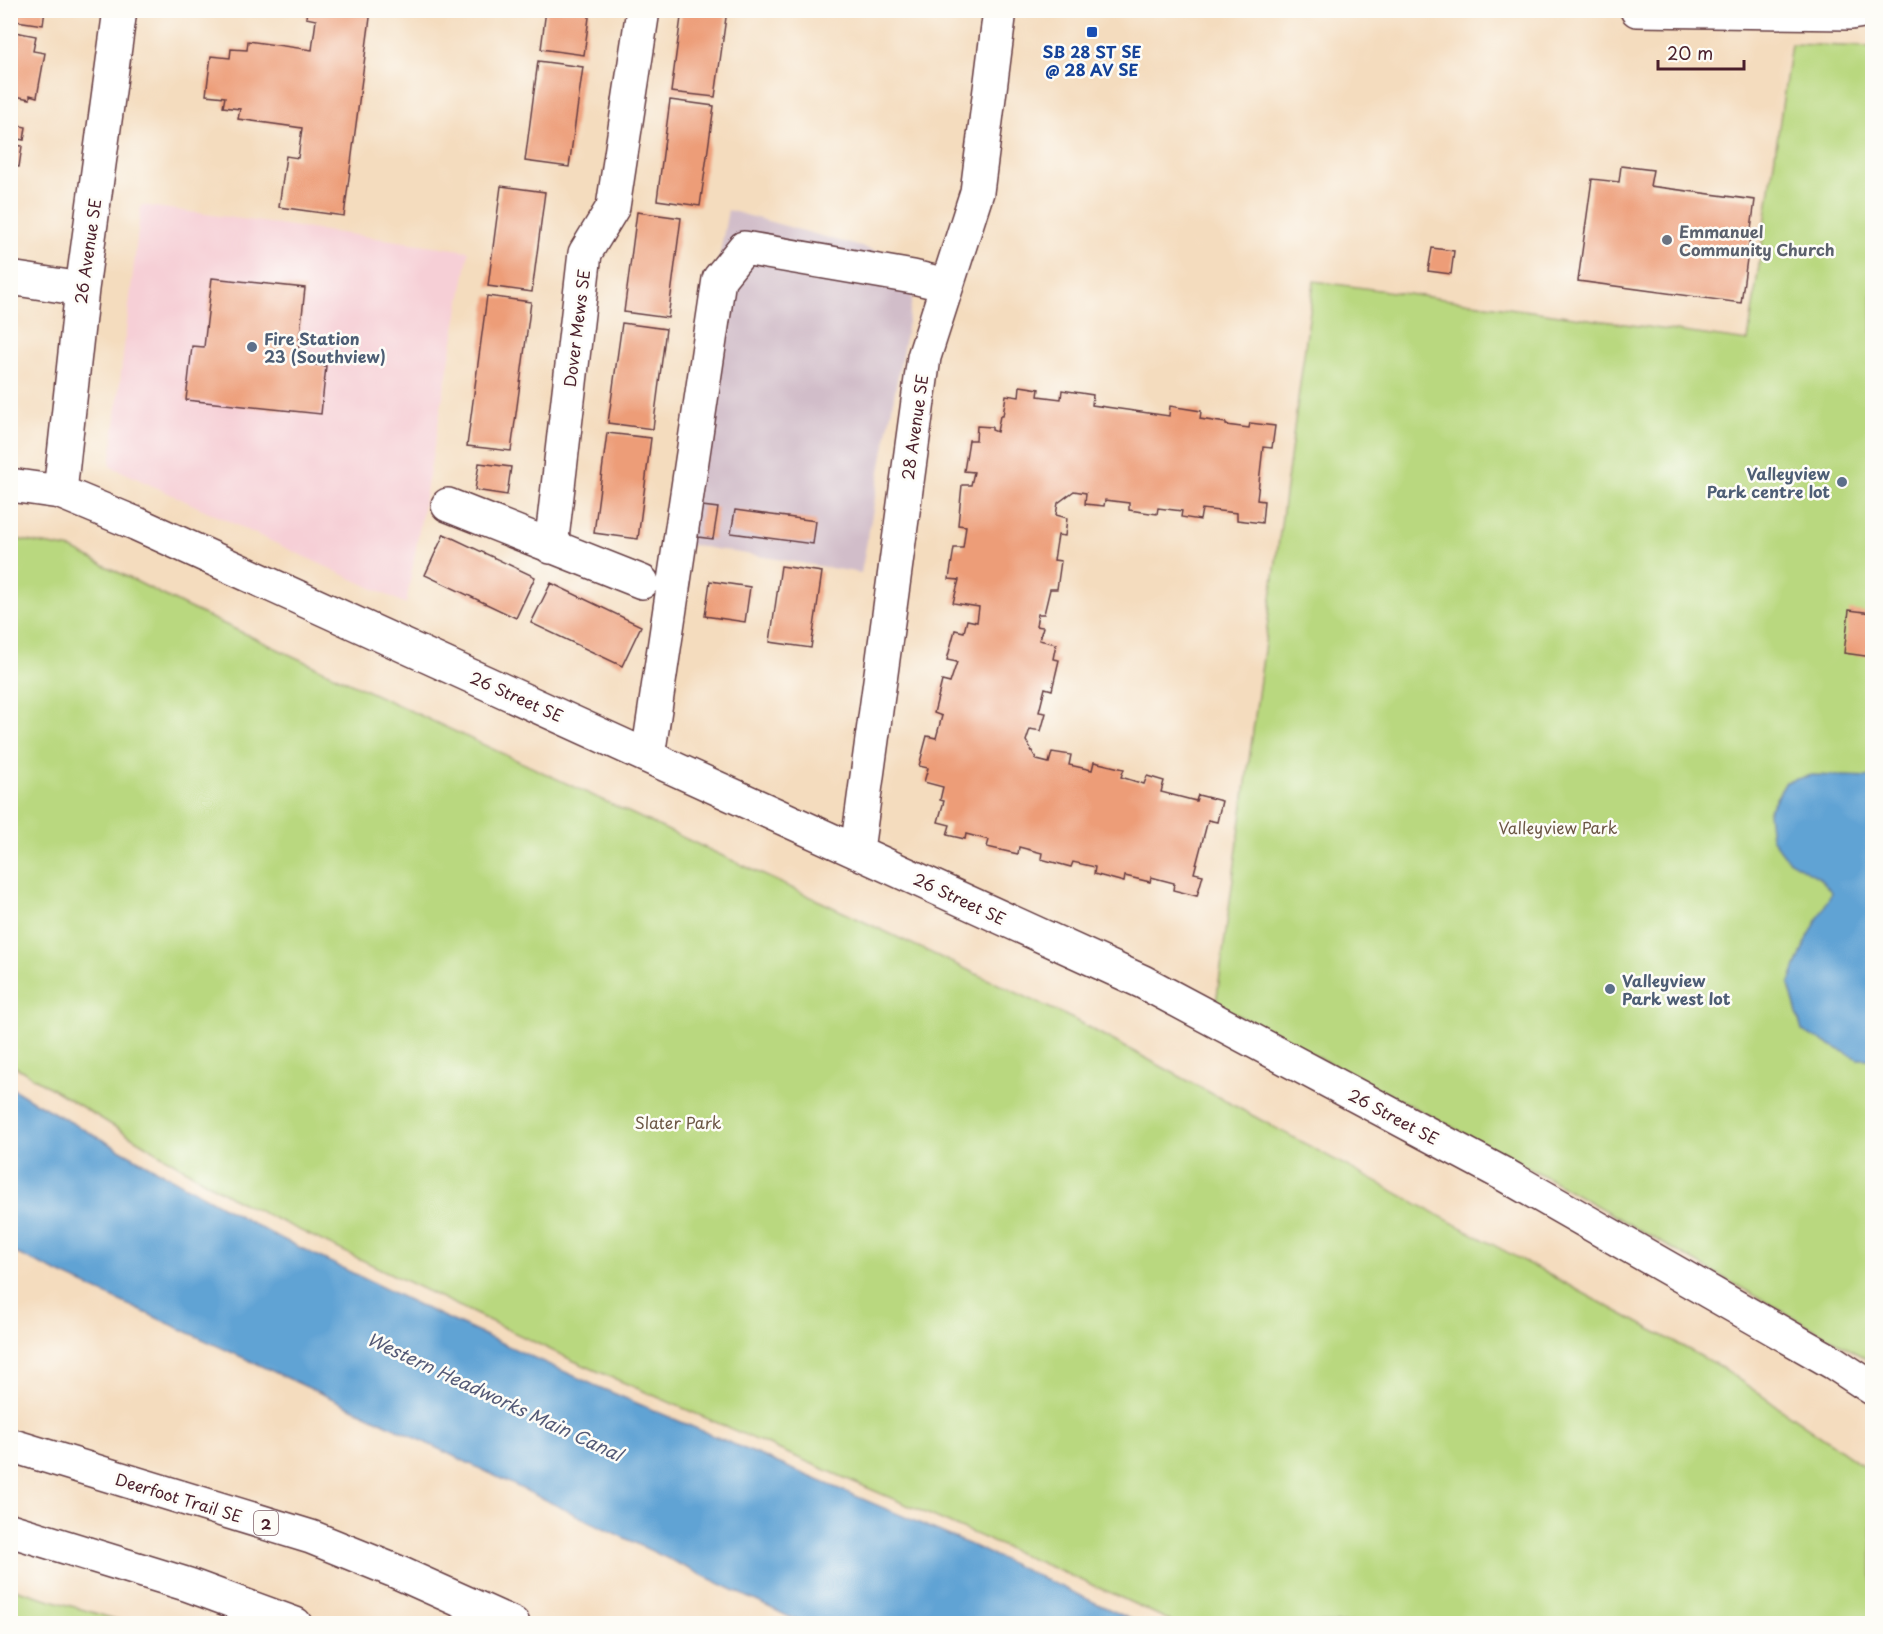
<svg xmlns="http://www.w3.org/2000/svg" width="1883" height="1634" font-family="'Playpen Sans',sans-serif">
  <rect width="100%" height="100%" fill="#fdfcf7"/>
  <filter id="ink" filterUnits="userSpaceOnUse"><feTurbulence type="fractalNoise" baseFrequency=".0167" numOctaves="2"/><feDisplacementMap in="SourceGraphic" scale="12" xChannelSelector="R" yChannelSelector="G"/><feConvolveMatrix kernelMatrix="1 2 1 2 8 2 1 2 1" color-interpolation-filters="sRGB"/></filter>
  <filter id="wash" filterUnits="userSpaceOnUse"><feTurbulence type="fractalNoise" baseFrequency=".008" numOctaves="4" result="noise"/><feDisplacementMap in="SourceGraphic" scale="24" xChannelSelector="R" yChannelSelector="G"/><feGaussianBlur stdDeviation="1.35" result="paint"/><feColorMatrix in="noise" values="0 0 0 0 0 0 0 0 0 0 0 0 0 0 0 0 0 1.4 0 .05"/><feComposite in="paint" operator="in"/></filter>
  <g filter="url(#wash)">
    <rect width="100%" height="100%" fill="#f4dcbe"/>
    <path fill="#f6cfd6" d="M 141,205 L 469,251 L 406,604 L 110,466 Z"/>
    <path fill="#d1bdc9" d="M 728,210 L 919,263 L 861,573 L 667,541 Z"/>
    <path fill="#b9d87f" stroke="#827c55" stroke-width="1.5" d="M 1791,44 L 1872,47 L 1872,1362 L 1530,1168 L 1216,1004 L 1314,281 L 1748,341 Z
      M 10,538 L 72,549 L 183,605 L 1071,1018 L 1719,1366 L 1872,1472 L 1872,1623 L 1175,1623 L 1113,1594 L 574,1361 L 236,1200 L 11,1064 Z
      M 11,1588 L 128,1623 L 11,1623 Z"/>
    <path fill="#60a3d4" stroke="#556180" stroke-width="1.5" d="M 1812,775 L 1872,777 L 1872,1059 L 1858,1059 L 1802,1031 L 1789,985 L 1805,943 L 1832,892 L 1818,877 L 1788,860 L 1771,838 L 1768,812 L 1786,782 Z
      M 10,1087 L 31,1100 L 270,1233 L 431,1311 L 594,1385 L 971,1545 L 1139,1623 L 802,1623 L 370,1416 L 11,1251 Z"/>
    <g id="blocks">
      <path fill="#ed9d78" d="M 10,10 L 45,10 L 43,25 L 10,20 Z
        M 307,10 L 371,10 L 344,216 L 279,207 L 286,156 L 298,158 L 302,128 L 238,119 L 240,109 L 223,107 L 225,97 L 206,95 L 211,56 L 230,58 L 231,49 L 247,50 L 248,41 L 312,50 L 316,20 L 306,18 Z
        M 546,10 L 590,10 L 584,55 L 541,49 Z
        M 682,10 L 727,10 L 715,97 L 671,92 Z
        M 10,31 L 36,36 L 33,51 L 45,53 L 37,97 L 30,95 L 30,99 L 10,95 Z
        M 538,61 L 583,67 L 569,167 L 525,161 Z
        M 670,100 L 714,106 L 700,206 L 657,200 Z
        M 10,111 L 18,112 L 16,125 L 26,127 L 24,140 L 13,138 L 12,145 L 22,146 L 19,167 L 10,166 Z
        M 1621,166 L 1653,170 L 1650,186 L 1755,200 L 1741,303 L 1578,281 L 1592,179 L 1619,182 Z
        M 501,186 L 545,192 L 532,292 L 488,286 Z
        M 637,212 L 681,218 L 668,318 L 624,312 Z
        M 1432,248 L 1454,251 L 1451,274 L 1428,271 Z
        M 212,278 L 305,288 L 297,362 L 326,366 L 321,414 L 186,400 L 192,346 L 204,347 Z
        M 487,296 L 531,302 L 511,451 L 467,446 Z
        M 622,323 L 666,329 L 653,429 L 608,423 Z
        M 1020,386 L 1039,389 L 1038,396 L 1061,399 L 1062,390 L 1093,395 L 1092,405 L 1169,416 L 1170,406 L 1201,411 L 1200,419 L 1226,423 L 1226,425 L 1249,428 L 1250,423 L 1275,426 L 1272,448 L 1263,447 L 1257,500 L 1264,501 L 1262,523 L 1237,520 L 1237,513 L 1202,509 L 1200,520 L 1181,517 L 1182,511 L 1158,508 L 1157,514 L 1129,510 L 1129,503 L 1105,500 L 1104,506 L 1085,504 L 1086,493 L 1074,491 L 1058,503 L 1056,515 L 1067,518 L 1065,536 L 1058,535 L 1054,560 L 1061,561 L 1057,589 L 1050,589 L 1044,614 L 1038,614 L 1036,626 L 1043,627 L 1039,640 L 1056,644 L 1053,659 L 1059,660 L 1052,690 L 1045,688 L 1039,712 L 1046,713 L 1041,731 L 1030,729 L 1026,741 L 1037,760 L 1049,763 L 1052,752 L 1071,755 L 1069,765 L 1092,770 L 1094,762 L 1124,769 L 1121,777 L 1144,784 L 1147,776 L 1164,781 L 1161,792 L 1196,801 L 1198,795 L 1222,801 L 1217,822 L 1208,820 L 1194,873 L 1203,875 L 1197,896 L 1173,890 L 1174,883 L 1151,877 L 1150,882 L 1125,876 L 1124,882 L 1094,874 L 1095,867 L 1073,862 L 1071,867 L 1041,859 L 1042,853 L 1019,847 L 1018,854 L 987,847 L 989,840 L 966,834 L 965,839 L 947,835 L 950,825 L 938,822 L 944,801 L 940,800 L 943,787 L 924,782 L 928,768 L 919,766 L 927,736 L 936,738 L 942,716 L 934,713 L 942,681 L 950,683 L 957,662 L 947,660 L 955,630 L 964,632 L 967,620 L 977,622 L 979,607 L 953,603 L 959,580 L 949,579 L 954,548 L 963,548 L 966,526 L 958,525 L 962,485 L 971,485 L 974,472 L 964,471 L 969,440 L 976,440 L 977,426 L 992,427 L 992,430 L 997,432 L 1000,416 L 1003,416 L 1006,395 L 1019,397 Z
        M 607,433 L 651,438 L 638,539 L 594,533 Z
        M 479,463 L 511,467 L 507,495 L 475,490 Z
        M 702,506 L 718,508 L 713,539 L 698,537 Z
        M 735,510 L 816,521 L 813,544 L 731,533 Z
        M 444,534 L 535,577 L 516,618 L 425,575 Z
        M 781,566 L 822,572 L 811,648 L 770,642 Z
        M 710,581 L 750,587 L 745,622 L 705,616 Z
        M 551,583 L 641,626 L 622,666 L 531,623 Z
        M 1849,610 L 1872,613 L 1872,657 L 1844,653 Z"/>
    </g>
  </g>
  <g filter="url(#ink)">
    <use href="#blocks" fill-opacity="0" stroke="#643b41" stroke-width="1.5"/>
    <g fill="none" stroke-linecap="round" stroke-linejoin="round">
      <g stroke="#643b41" stroke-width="36">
        <path id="minor" d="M 1637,10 L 1851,13 L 1869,10
          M 10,278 L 82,289
          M 10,485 L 60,492 L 137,524 L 1143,982 L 1505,1175 L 1834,1363 L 1872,1388
          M 60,492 L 82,289 L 120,10
          M 448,505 L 642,582
          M 551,547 L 585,253 L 613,207 L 643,10
          M 648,756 L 719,279 L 744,248 L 913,277 L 947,285
          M 857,850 L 924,357 L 977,192 L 1000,10"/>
      </g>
      <g stroke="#643b41" stroke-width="36">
        <path id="highway" d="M 10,1445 L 311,1537 L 395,1571 L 513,1624
          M 10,1530 L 189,1585 L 295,1624"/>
      </g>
      <use href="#minor" stroke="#fff" stroke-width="33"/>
      <use href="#highway" stroke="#fff" stroke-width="33"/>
    </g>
  </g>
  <rect fill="#1a4fb4" stroke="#fdfcf7" stroke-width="2" x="1086" y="26" width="12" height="12" rx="3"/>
  <circle fill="#6b7280" stroke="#fdfcf7" stroke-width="2" cx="1667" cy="240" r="6"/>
  <g fill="#5c6f8a" stroke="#fdfcf7" stroke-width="2">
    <circle cx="252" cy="347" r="6"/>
    <circle cx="1842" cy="482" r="6"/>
    <circle cx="1610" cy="989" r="6"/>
  </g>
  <g text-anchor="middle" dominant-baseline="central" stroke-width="5" stroke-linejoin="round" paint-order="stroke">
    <rect fill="#fdfcf7" stroke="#806168" stroke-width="1.5" x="254" y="1511" width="24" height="24" rx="4.5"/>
    <g font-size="15" font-weight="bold" fill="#4a1f2b">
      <text x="266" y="1523">2</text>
    </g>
    <g font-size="16" font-weight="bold" fill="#164399" stroke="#fdfcf7">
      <text x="1092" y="51">SB 28 ST SE<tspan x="1092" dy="18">@ 28 AV SE</tspan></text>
    </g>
    <g font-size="16" font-weight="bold" fill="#5b616d" stroke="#fdfcf7" text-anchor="start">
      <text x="1679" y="231">Emmanuel<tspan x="1679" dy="18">Community Church</tspan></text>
    </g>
    <g font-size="16" fill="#4a1f2b" stroke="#fdfcf7">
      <text transform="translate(87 251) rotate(-82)">26 Avenue SE</text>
      <text transform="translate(576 328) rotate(-83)">Dover Mews SE</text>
      <text transform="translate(914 427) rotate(-82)">28 Avenue SE</text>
      <text transform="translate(517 696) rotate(24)">26 Street SE</text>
      <text transform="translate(960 898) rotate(25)">26 Street SE</text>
      <text transform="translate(1394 1116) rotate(28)">26 Street SE</text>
      <text transform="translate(179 1497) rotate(17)">Deerfoot Trail SE</text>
    </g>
    <g font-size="16" font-weight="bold" fill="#4e5e75" stroke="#fdfcf7" text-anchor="start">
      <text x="264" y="338">Fire Station<tspan x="264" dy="18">23 (Southview)</tspan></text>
      <text x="1830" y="473" text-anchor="end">Valleyview<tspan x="1830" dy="18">Park centre lot</tspan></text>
      <text x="1622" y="980">Valleyview<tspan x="1622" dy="18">Park west lot</tspan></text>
    </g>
    <g font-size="16" fill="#6b5644" stroke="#fdfcf7">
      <text x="1558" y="827">Valleyview Park</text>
      <text x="678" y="1122">Slater Park</text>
    </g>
    <g font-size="18" font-style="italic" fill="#545a77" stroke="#fdfcf7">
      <text transform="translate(495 1396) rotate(25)">Western Headworks Main Canal</text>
    </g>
  </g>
  <rect width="1883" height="1634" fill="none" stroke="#fdfcf7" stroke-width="36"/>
  <path d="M1658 60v9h86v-9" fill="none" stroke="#4a1f2b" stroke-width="3"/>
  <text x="1667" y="60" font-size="18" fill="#4a1f2b" stroke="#fdfcf7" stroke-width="4.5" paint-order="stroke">20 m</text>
</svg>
